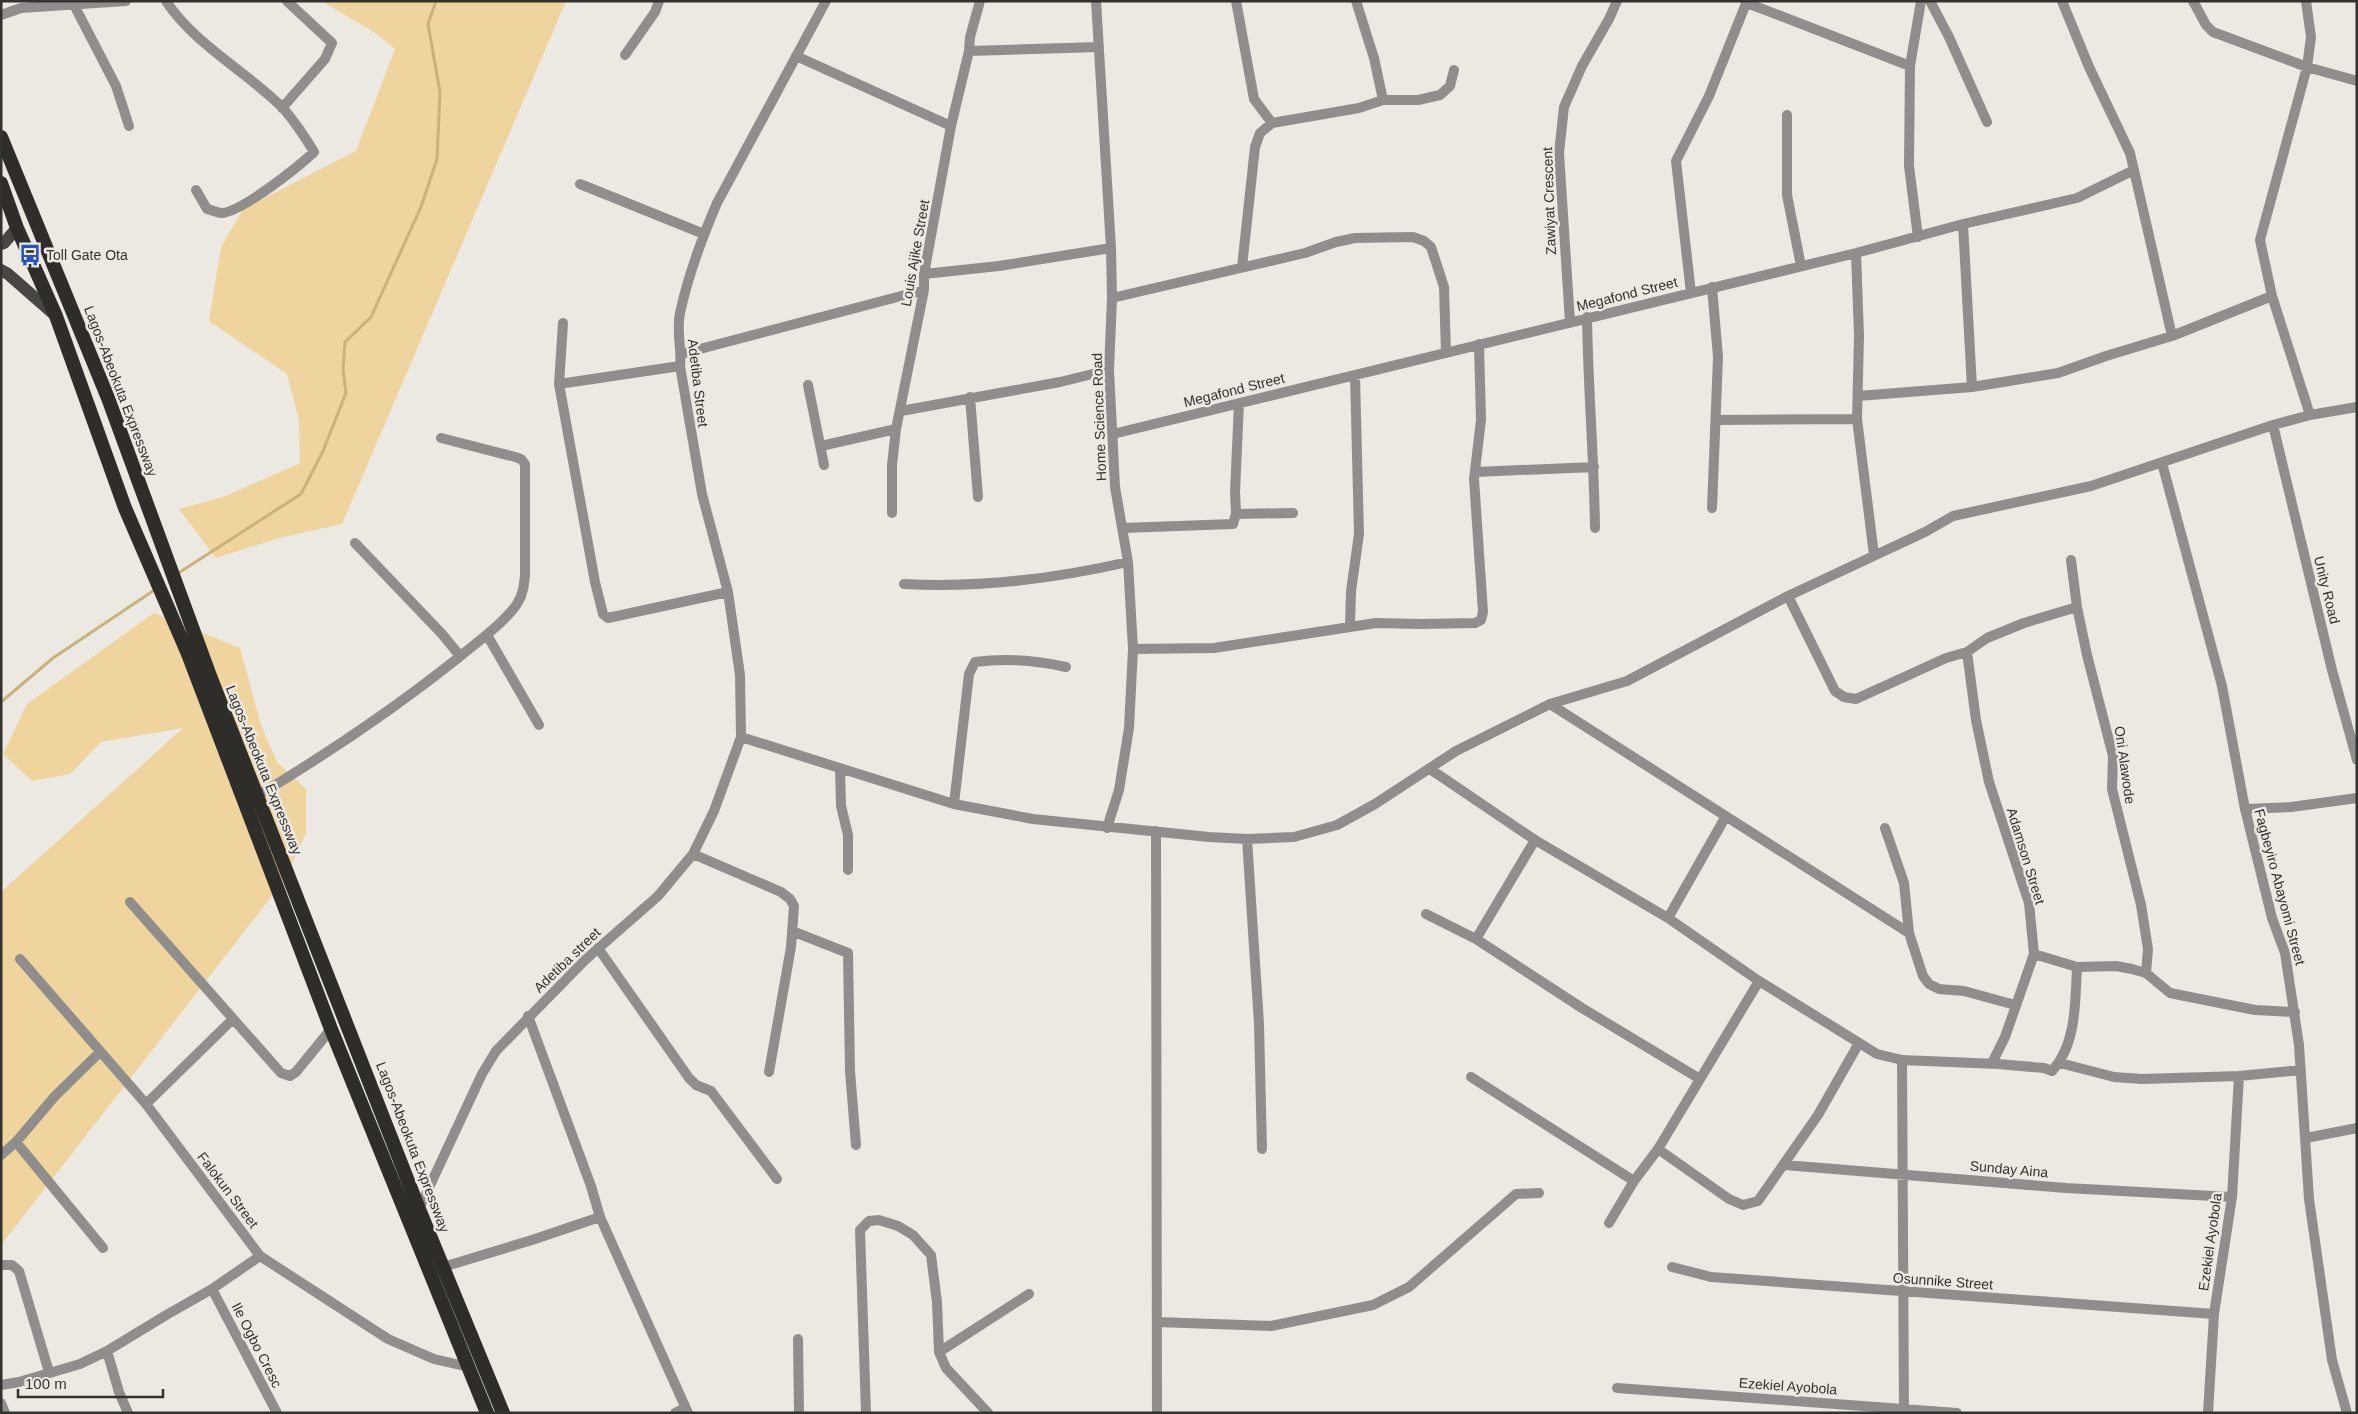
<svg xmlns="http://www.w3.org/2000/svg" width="2358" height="1414" font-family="Arial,sans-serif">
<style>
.green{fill:#f0d49e}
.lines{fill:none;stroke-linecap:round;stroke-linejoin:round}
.stream{stroke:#ccb17c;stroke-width:3}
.minor{stroke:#908e8c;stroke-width:10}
.major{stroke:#484642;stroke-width:12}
.highway{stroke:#2f2d29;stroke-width:14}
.labels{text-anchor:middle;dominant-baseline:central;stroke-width:5;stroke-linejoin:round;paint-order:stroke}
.street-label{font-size:14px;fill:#33322f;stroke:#ece9e3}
.poi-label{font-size:14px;fill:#33322f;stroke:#ece9e3;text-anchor:start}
</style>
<rect width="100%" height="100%" fill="#ece9e3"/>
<path class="green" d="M321 1H566L342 524 279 538 216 558 179 509 226 496 300 463 299 420 287 374 209 321 221 247 243 209 356 151 395 49 374 32Z
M154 613 240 648 261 725 277 762 306 789V833L285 879 1 1245V892L183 728 101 742 70 774 32 781 3 754 27 704Z"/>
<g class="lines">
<path class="stream" d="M177 574 301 494 323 451 346 393 343 369 345 342 371 317 421 207 437 159 440 92 428 24 436 1
M1 702 53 658 156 589"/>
<path class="minor" d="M166 1C194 44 247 72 283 108 295 122 305 137 314 152 298 167 243 211 222 213 218 213 212 210 207 209L196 190
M1096 1 1111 248 1112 298 1109 370 1115 487 1128 562 1133 649 1129 728 1119 790 1107 828
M1236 1 1254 99 1272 123
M1356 1 1374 58 1383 100
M1930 1 1949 37 1987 122
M2062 1 2089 67 2130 153 2172 336
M2193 1 2206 25 2213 32 2307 67 2357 81
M2306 1 2311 37 2307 67 2260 240 2272 296 2310 415
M1747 3 1910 66
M74 5 116 86 129 126
M1 15 21 8 126 1
M969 51 1099 47
M625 55 655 12 659 1
M796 56 951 126
M282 108 325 59 332 43 287 1
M1787 115V195L1801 266
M580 184 704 234
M1963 224 1972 387
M1918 237 1909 166 1910 66 1921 1
M1856 253 1859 336 1857 419 1874 555
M1242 267 1255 147 1260 133 1272 123 1359 108 1383 100H1418L1440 95 1450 86 1454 70
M924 274 999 266 1111 248
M1691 293 1676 161 1709 96 1747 1
M1112 298 1305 253 1336 242 1355 238 1413 237 1424 241 1431 247 1444 287 1446 353
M1587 317C1588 388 1594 457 1595 528
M1570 322 1559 153 1564 107 1582 66 1609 19 1617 1
M563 323 559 384 595 582 603 614 608 618 728 592
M681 354 924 290
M559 384 680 366
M808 385 824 465
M1858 396 1972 387 2058 373 2106 356 2172 336 2272 296
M970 397 978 497
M901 411 1060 382 1109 370
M1716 420 1857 419
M2273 425 2332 670 2357 760
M1113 434 1856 253 1963 224 2077 198 2134 170
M821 446 896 429
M2162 463 2222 686 2245 809 2272 918 2285 953 2299 1045 2309 1199 2332 1360 2347 1413
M1475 472 1594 467
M1712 508 1718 357 1712 287
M892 513V465L896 429 924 290V274L951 126 969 51 970 37 980 1
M1236 514 1293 513
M1123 528 1233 524 1236 514 1235 492 1239 403
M355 543 442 634 460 656
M2071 560 2077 607 2087 655 2113 756 2112 789 2141 905 2148 949 2146 973
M904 584C980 588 1054 579 1128 562
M1788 596 1835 691 1844 697 1856 699 1946 658 1967 652 1987 638 2024 623 2077 607
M1350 626 1351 591 1359 534 1355 375
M487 635 539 725
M1133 649 1214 648 1376 623 1422 624 1475 623 1481 620 1483 612 1474 479 1481 420 1479 344
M1967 652 1976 720 1989 782 2029 903 2034 954 2005 1037 1992 1063
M1550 704 1909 933
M741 737 954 804 1033 819 1209 837 1247 839 1294 837 1337 825 1375 804 1456 751 1550 704 1627 681 1788 596 1925 532 1953 516 2091 486 2273 425 2310 415 2357 407
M840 768 841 806 848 835V870
M1430 769 1535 840 1668 918 1759 981 1877 1054 1902 1060 1998 1064 2044 1068 2052 1071C2077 1044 2075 1001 2077 967
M257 796C327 754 394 709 458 658 476 643 505 622 517 604 523 595 524 585 525 575V464L521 459 515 457 441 438
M954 804 969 674 975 662C1006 658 1035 660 1066 667
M2245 809 2291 807 2357 798
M1885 828 1904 883 1909 933 1923 976 1929 984 1939 989 1964 991 2015 1005
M1156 831 1157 1413
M1247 839 1259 1024 1262 1149
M693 854 781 892 790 899 794 906 791 947 769 1072
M130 902 281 1073 290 1076 296 1072 331 1029
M1426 914 1476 939 1582 1008 1700 1079
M1668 918 1726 816
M792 931 848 953 850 1071 856 1145
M1476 939 1535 840
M598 948 689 1078 696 1085 711 1091 777 1179
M2034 954 2077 967 2116 966 2132 969 2146 973 2170 993 2255 1010 2295 1012
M20 959 146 1104 260 1256 388 1339 434 1359 469 1367
M528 1016 591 1186 600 1217 688 1413
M1902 1060 1904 1413
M2060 1063 2114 1077 2142 1079 2239 1076 2301 1070
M1471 1077 1634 1181
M146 1104 233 1019
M2306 1138 2357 1128
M16 1142 103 1248
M1658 1149 1729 1199 1743 1205 1758 1201 1818 1115 1859 1043
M1 1155 16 1142 55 1096 99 1053
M1785 1165 2066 1188 2232 1197
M419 1209 482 1074 496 1051 585 960 658 896 693 854 714 811 741 737 740 675 728 592 702 494 680 366C682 348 676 331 680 313 688 276 702 238 717 203L826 1
M1609 1223 1634 1181 1658 1149 1759 981
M1 1265H12L19 1271 49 1372
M443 1267 532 1240 600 1217
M1672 1267 1711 1277 2214 1314
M212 1289 277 1413
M1157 1322 1271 1326 1373 1305 1409 1287 1516 1194 1539 1193
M798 1339 799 1413
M107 1351 119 1392 128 1413
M939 1352 1029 1294
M1 1385 19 1382 80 1364 107 1351 168 1314 212 1289 260 1256
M1617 1388 1957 1413
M1 1403 5 1413
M675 1413 685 1408
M866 1413 860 1230 869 1221 879 1220 898 1226 913 1235 931 1255 937 1302 939 1352 946 1368 988 1413
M2208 1413 2214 1314 2232 1197 2239 1076"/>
<path class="major" d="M1 244 4 243 17 228
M1 270 8 274 56 316"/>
<path class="highway" d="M1 137 108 398 210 676 419 1209 503 1413
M1 183 17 228 56 316 125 508 188 654 331 1029 487 1413"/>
</g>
<defs>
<g id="bus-bare" transform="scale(1.725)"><path d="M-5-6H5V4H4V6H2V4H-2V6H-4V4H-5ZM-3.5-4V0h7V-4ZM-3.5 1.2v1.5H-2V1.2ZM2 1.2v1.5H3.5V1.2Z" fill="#2854c2" stroke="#ece9e3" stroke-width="2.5" paint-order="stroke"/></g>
</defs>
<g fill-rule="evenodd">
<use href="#bus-bare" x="30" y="255"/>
</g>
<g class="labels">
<g class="street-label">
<text transform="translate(1549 201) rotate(-92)">Zawiyat Crescent</text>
<text transform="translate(915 253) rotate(-80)">Louis Ajike Street</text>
<text transform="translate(1627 294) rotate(-14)">Megafond Street</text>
<text transform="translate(698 383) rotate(83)">Adetiba Street</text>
<text transform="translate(1234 390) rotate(-14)">Megafond Street</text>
<text transform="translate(121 391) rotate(69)">Lagos-Abeokuta Expressway</text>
<text transform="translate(1099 417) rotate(-92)">Home Science Road</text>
<text transform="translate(2327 590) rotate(76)">Unity Road</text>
<text transform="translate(2125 765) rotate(82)">Oni Alawode</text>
<text transform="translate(264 770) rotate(68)">Lagos-Abeokuta Expressway</text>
<text transform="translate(2026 856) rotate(73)">Adamson Street</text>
<text transform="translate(2280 887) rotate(75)">Fagbeyiro Abayomi Street</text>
<text transform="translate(567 960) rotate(-44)">Adetiba street</text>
<text transform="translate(413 1147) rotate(69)">Lagos-Abeokuta Expressway</text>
<text transform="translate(2009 1169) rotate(5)">Sunday Aina</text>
<text transform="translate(228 1190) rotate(53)">Falokun Street</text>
<text transform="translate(2210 1242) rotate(-82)">Ezekiel Ayobola</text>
<text transform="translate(1943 1281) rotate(4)">Osunnike Street</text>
<text transform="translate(257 1345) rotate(63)">Ile Ogbo Cresc</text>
<text transform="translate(1788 1386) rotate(4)">Ezekiel Ayobola</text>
</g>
<g class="poi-label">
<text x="46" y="255">Toll Gate Ota</text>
</g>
</g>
<rect width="2358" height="1414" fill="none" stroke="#33322f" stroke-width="5"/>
<path d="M18 1389v8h145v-8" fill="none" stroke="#33322f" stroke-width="2.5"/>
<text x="25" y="1389" font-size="15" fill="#33322f" stroke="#ece9e3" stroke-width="4" paint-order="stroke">100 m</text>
</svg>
